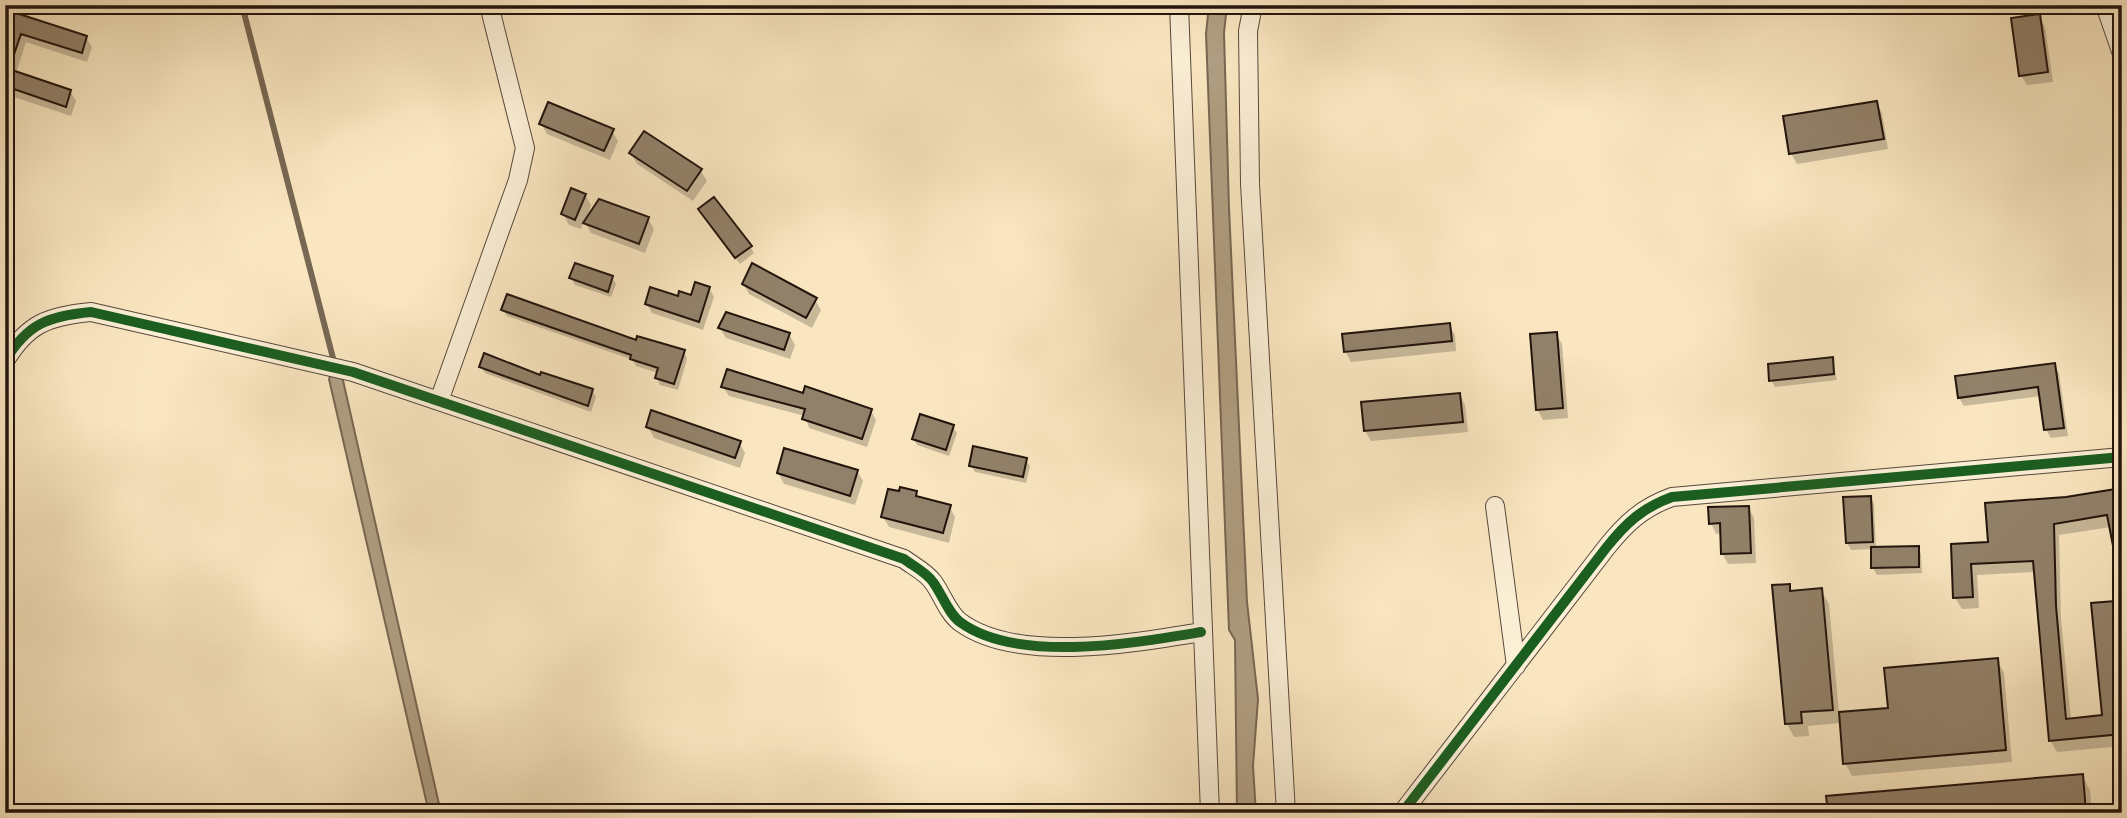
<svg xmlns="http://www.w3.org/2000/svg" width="2127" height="818" font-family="'Old Standard TT',serif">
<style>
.water{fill:#b09f83;stroke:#776753;stroke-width:2}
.shadow{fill:#0003}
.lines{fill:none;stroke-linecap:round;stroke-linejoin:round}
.stream{stroke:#776753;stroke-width:6}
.building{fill:#92816a;stroke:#22140c;stroke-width:2}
.street-casing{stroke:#584839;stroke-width:20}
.street{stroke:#fbefd6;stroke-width:18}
.cycleway-casing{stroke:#fbefd6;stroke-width:15}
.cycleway{stroke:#1b5e20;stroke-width:10}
</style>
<rect width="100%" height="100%" fill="#f9e6c0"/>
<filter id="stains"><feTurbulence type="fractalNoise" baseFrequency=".00286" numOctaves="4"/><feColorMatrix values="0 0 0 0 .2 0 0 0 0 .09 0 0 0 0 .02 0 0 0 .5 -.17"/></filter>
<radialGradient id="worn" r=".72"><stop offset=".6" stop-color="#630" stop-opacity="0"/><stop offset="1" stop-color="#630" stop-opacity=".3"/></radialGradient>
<path class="water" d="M1209 5H1227L1224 33 1229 208 1247 602 1258 699 1253 766 1256 813H1237L1235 640 1229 630 1206 34Z
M332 370 342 376 441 813H429L329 379Z"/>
<path class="shadow" d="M2039 16 2045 27 2053 82 2027 85 2021 75Z
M5 33 86 37 92 47 87 62 26 42 16 73 70 91 76 101 71 116 5 94Z
M1877 103 1882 113 1888 149 1797 164 1791 153Z
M541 123 612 131 618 141 610 160 547 134Z
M631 153 701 171 707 181 693 201 637 164Z
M5 165 14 176 5 205Z
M585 195 591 205 586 221 648 219 654 229 645 253 591 233 584 221 581 229 569 225 563 214Z
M704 216 750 247 754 253 740 264Z
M612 277 616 284 611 297 575 285 571 278Z
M744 284 815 300 821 310 812 328 749 294Z
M709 288 714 297 703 330 652 313 647 304 692 297Z
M503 310 684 352 687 359 678 390 660 385 657 378 658 373 636 366 633 360 507 316Z
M1449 325 1455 335 1456 351 1351 362 1345 351Z
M720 328 789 334 795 345 790 359 726 338Z
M1556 334 1562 344 1568 418 1543 420 1537 409Z
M1832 359 1837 380 1775 387 1771 380Z
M2054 365 2059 373 2068 436 2051 438 2046 430 2041 396 1964 406 1959 398Z
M481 367 592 390 596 397 591 412 485 373Z
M723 387 804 395 871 411 876 420 867 447 809 428 805 416 729 396Z
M1460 395 1465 405 1468 432 1371 441 1365 431Z
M648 427 739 442 745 453 740 468 654 438Z
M953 427 957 433 949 456 917 445 914 439Z
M1026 460 1030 466 1026 483 975 472 971 465Z
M857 471 863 481 855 505 784 484 778 473Z
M2122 489V583L2111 527 2059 535 2061 619 2071 720 2104 717 2114 603 2120 614 2122 627V746L2057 752 2050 740 2036 572 1977 575 1979 608 1962 609 1955 598 1953 545 1990 544 2066 499Z
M916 493 919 499 949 506 955 517 949 543 889 527 883 517Z
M1870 497 1874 504 1876 549 1918 548 1921 554 1922 573 1877 575 1873 568V549L1851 550 1847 543 1845 498Z
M1748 507 1754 518 1756 563 1728 564 1722 553V533L1716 534 1711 523Z
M1789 586 1793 592 1821 590 1829 604 1839 713 1890 709 1997 660 2004 673 2012 762 1852 776 1845 763 1841 723 1808 726 1809 736 1794 737 1787 724Z
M2122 767V813H2121L2117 768Z
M2082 776 2090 790 2092 813H1830Z"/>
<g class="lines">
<path class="stream" d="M242 5 335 366"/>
</g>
<path class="building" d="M10 11 87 36 82 53 21 34 9 69 71 90 66 107 5 86V27Z
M2040 14 2048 72 2019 76 2011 18Z
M1877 101 1884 139 1789 154 1783 116Z
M548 102 614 129 604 151 539 124Z
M644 131 702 169 687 191 629 153Z
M571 188 586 194 575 220 561 214Z
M714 197 752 246 735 258 698 209Z
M599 199 649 217 639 244 583 223Z
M575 263 613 276 608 292 569 278Z
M752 263 817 298 806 318 742 284Z
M695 282 710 287 699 322 645 304 650 287 678 296 679 291 691 295Z
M507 294 636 340 637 336 685 350 674 384 655 378 658 368 630 359 631 355 501 310Z
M726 312 790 333 784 350 718 328Z
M1450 323 1452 341 1344 352 1342 334Z
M1557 332 1563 408 1536 410 1530 334Z
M484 353 540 375 541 372 593 389 588 406 479 367Z
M1833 357 1834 374 1769 381 1768 364Z
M2055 363 2064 428 2044 430 2038 387 1958 398 1955 376Z
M727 369 803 393 805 386 872 409 862 439 802 419 805 409 721 387Z
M1460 393 1463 422 1364 431 1361 402Z
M651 410 741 441 735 458 646 427Z
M920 414 954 425 946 450 912 439Z
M973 446 1027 458 1023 477 969 466Z
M784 448 858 470 850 496 777 473Z
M900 487 917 491 916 496 951 505 943 533 881 517 888 489 899 491Z
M2122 488V550L2114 551 2107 515 2054 524 2056 606 2066 719 2102 715 2091 603 2115 601 2122 673V734L2049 741 2033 561 1971 564 1973 597 1953 598 1951 544 1988 542 1985 503 2066 497Z
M1871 496 1873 542 1846 543 1843 497Z
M1749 506 1751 553 1721 554 1720 523 1709 524 1708 507Z
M1919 546V567L1871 568V547Z
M1790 584V591L1822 588 1833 710 1801 712 1802 723 1785 724 1772 585Z
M1998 658 2006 750 1843 764 1839 712 1888 708 1884 668Z
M2083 774 2086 813H1828L1826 796Z"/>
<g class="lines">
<g class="street-casing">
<path id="street" d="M1179 5 1210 813
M1253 5 1248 31 1250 184 1286 813
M2105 5 2122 54
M5 361C27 324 48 316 91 312L353 372 904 559C913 566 926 572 933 582 942 594 948 613 960 622 1017 664 1135 643 1201 632
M439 401 518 180 525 148 489 5
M1495 506 1516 666
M1402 813 1606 548C1626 523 1642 508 1672 497L2122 457"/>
</g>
<use href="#street" class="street"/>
<g class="cycleway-casing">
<path id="cycleway" d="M5 361C27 324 48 316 91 312L353 372 904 559C913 566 926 572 933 582 942 594 948 613 960 622 1017 664 1135 643 1201 632
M1402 813 1606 548C1626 523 1642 508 1672 497L2122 457"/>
</g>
<use href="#cycleway" class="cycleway"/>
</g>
<rect width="2127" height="818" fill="none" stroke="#f9e6c0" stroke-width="28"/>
<rect x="7" y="7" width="2113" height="804" fill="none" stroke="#22140c" stroke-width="3.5"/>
<rect x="14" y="14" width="2099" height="790" fill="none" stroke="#22140c" stroke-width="2"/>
<rect width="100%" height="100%" filter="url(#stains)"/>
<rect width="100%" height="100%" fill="url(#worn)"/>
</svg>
